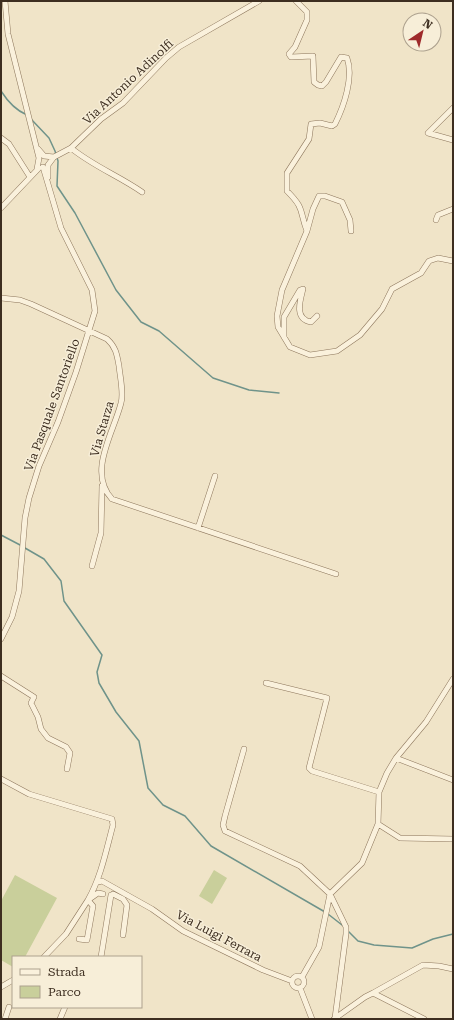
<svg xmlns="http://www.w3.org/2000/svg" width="454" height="1020" font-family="'Roboto Serif',serif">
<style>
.green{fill:#c9cf9b}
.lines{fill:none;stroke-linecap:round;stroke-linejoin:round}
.stream{stroke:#6f938a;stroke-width:1.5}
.minor-casing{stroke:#8d765c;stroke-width:6}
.minor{stroke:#faf1dc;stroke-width:5}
.labels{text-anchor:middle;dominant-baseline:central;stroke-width:3;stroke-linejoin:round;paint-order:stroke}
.street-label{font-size:12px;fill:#3d2e20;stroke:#f7eed8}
</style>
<rect width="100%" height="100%" fill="#f0e4c8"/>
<path class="green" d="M214 870 227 878 212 904 199 896Z
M15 875 57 898 25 957H13V967L1 960V901Z"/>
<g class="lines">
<path class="stream" d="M1 91C8 102 15 110 27 115
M31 119 49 138 55 151 58 161 57 186 75 213 116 290 141 322 159 331 213 378 249 390 279 393
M1 535 22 546
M25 548 44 559 61 581 64 601 102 655 97 672 99 683 116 712 139 741 148 788 163 805 185 816 211 846 325 912
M328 914 342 925
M348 931 358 941 374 945 412 948 433 939 453 934"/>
<g class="minor-casing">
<path id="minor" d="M5 1 8 34 39 158 37 169
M296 1 307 12V20L295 47 289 54 291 57 313 56 314 82 318 85 322 86 326 82 341 57 347 58C354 77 344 106 335 124L332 126 320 123 311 124 309 139 287 173V191C305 209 299 210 307 231L313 209 319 196H325L342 202 350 220 351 231
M453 108 428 133 453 140
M1 138 9 144 30 177
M71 148C93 166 119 176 142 192
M38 149 44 156 54 157
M48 177V165L54 157 71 148 101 119 123 103 166 58 179 47 259 1
M1 208 39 168
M436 220 438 215 453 209
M307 231 282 290 277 316 278 327 290 347 310 355 337 351 360 335 382 309 392 289 421 273 429 261 438 258 453 261
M1 298 20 300 31 304 107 339C116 347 117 355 119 366 120 377 124 393 121 403 114 432 87 472 112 499L336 574
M284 337V317L300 290 303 289C300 301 294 319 311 322L317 316
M198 528 215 476
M92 566 101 533 102 486
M1 639 12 617 19 591 25 518 29 498 39 466 58 422 76 372 95 311 92 290 61 228 43 167
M1 676 34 697 31 703 38 717 41 729 48 738 66 747 70 753 67 769
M266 683 327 698 309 768 312 771 379 792
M244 749 225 816 223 825 225 831 300 866 330 894 319 947 302 977
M396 758 453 780
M1 779 29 794 112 819 113 825C106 851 101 877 88 900
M378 824 400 838 453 839
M98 882 102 881 152 909 183 931 263 970 292 981
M113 894 123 899 127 905 123 935
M79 939 87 940 93 906 88 900
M44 957 66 934 88 900 98 893 103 894
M101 957 111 895
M292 982a6 6 0 1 1 12 0a6 6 0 1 1-12 0Z
M1 987 13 980
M300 988 312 1019
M373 993 423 965 439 966 453 969
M335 1018 346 934V927L330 894 362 863 378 824 379 792 387 773 396 758 426 722 453 679
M5 1019 9 1007
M60 1019 65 1007
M334 1019 365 997 373 993 424 1019"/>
</g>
<use href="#minor" class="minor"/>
</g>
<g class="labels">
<g class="street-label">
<text transform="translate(128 82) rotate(-43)">Via Antonio Adinolfi</text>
<text transform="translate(52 405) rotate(-70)">Via Pasquale Santoriello</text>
<text transform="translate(102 429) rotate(-74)">Via Starza</text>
<text transform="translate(219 936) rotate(28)">Via Luigi Ferrara</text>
</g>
</g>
<rect width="454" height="1020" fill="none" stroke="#3d2e20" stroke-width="4"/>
<rect x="12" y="956" width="130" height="52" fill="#f7eed8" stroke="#ada18e"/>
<rect x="20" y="969" width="20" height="6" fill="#faf1dc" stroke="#ada18e"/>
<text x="48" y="976" font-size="12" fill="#3d2e20">Strada</text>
<rect x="20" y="986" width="20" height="12" fill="#c9cf9b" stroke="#ada18e"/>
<text x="48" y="996" font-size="12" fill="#3d2e20">Parco</text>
<g transform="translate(422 32) rotate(35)"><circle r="19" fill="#f7eed8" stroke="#ada18e"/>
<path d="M0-3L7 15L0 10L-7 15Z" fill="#9e2a2b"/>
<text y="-6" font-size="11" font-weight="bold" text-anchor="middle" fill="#3d2e20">N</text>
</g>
</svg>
